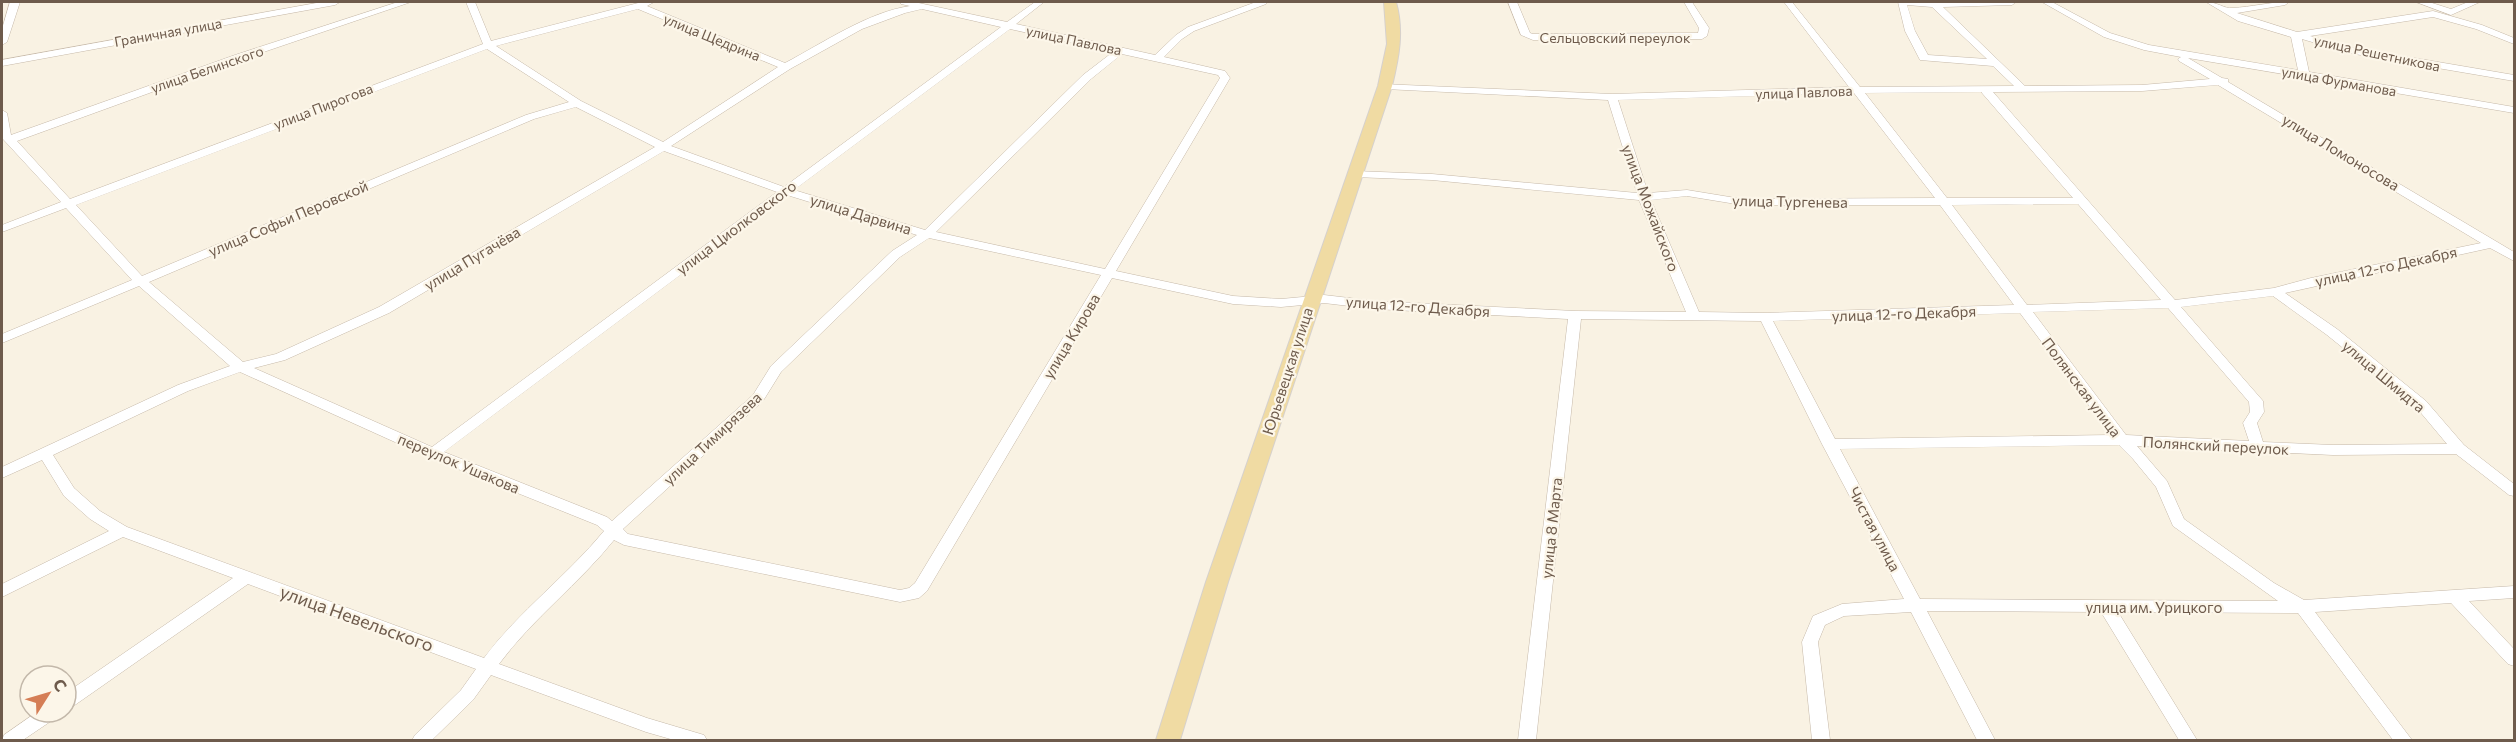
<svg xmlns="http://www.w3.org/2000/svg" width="2516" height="742" font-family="Commissioner,sans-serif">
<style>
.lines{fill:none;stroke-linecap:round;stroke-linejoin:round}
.minor-casing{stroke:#c6b9a9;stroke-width:1}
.major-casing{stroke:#d6d1cd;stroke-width:2}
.minor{fill:#fff;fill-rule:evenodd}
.major{fill:#f0dba3;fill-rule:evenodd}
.labels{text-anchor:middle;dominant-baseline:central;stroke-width:4.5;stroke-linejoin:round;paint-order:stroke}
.far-street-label{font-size:14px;fill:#6e5b4c;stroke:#fcf6e9}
.street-label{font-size:15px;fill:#6e5b4c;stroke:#fcf6e9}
.near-street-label{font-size:18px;fill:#6e5b4c;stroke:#fcf6e9}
</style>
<rect width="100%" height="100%" fill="#f9f2e3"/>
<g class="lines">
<g class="minor-casing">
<path id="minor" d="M10 2H20L7 42 2 45V29Z
M322 2H340L335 5 2 66V60Z
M398 2H411L243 59 17 141 70 199 483 44 466 2H475L491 41 642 2H654L647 6 785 63C823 43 868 12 910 6L901 4 900 2H914L1007 22 1035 2H1044L1016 24 1155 55 1176 35 1188 27 1256 2H1267L1266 4 1194 31 1182 39 1164 57 1225 71 1230 78 1116 271 1233 296 1281 299 1324 295 1375 301 1575 311 1686 312 1639 200 1432 180 1354 177 1348 174 1354 171 1432 174 1637 193 1608 100 1385 89 1381 88V84L1612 94 1849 87 1784 2H1792L1860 87 2014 86 1993 66 1920 60 1905 31 1898 2H2016L2012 5 1943 7 2025 86 2142 85 2210 79 2179 61 2178 59 2181 57 2144 50 2104 37 2042 2H2052L2110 33 2149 45 2298 70 2291 37 2238 21 2206 2C2217 2 2225 9 2232 8 2252 7 2270 2 2289 2L2285 5 2237 13 2297 32 2433 11 2482 25 2514 38V44L2476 29 2433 17 2310 36 2350 47 2514 75V81L2349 53 2302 39 2309 72 2514 107V113L2188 58 2222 78 2228 79V82L2514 252V261L2490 248 2285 293 2337 329 2426 401 2464 445 2514 484V496L2509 495 2456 454 2333 455 2137 446 2167 481 2184 519 2274 583 2304 600 2514 586V598L2469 601 2514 649V666L2508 664 2451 603 2315 612 2412 740H2393L2298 613 2118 612 2197 740H2179L2101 612 1927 611 1995 740H1977L1911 612 1844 616 1825 625 1818 642 1830 740H1812L1802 642 1813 616 1842 604 1904 599 1822 444 1761 321 1581 319 1536 740H1518L1568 319 1375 309 1324 303 1281 307 1233 304 1112 278 927 591 919 598 900 602 624 545 614 540C579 584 533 618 499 664L647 718 704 735 707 740H674L646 732 491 675 473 700 432 740H412L415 735 461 690 476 669 248 584 72 707 66 709V693L233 578 123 537 2 597V584L109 531 90 519 64 496 42 460 2 478V467L178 385 230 366 139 286 2 343V334L132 280 66 208 2 232V225L61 202 2 138V110L7 113 11 135 235 55ZM1907 5 1932 7 1987 59 1928 55 1915 31ZM638 9 778 67 663 142 581 101 496 46ZM922 9 1001 27 784 187 671 146 790 69 862 29 905 13ZM1010 29 1113 52 1083 75 925 230 794 190ZM487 49 569 102 526 115 142 276 76 205ZM1122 54 1218 75 1220 78 1105 269 936 232 1091 79ZM2218 85 2481 243 2311 278 2274 288 2175 300 1993 92 2142 91ZM1982 92V93L2073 198H1947L1865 93ZM1854 93 1935 198 1742 199 1687 190 1648 193 1618 100ZM576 107 655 147 379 307 276 354 243 362 149 282 534 119ZM664 151 777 192 432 447 254 368 285 360 389 313ZM787 195 917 235 892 251 771 366 753 395 612 521 607 517 444 452ZM1687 196 1742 205H1940L2014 305 1765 313 1699 312 1651 200ZM2078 204 2161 300 2027 305 1952 205ZM929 238 1101 275 915 583 909 588 900 590 628 534 623 529 763 401 781 372 900 257ZM2273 296 2327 335 2416 407 2447 444 2333 445 2263 442 2257 423 2264 412 2263 401 2181 307ZM2168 308 2249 402 2250 412 2243 423 2249 441 2126 435 2033 312ZM2020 313 2111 435 1835 439 1773 321ZM240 372 428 457 597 525 604 531C567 576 519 611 484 658L127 527 100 511 74 488 53 455 188 391ZM2119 445 2133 459 2156 487 2173 526 2278 601 1920 599 1840 449Z
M1508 2H1517L1530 33 1533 34 1698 33 1699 28 1684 2H1692L1709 28 1707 36 1702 39 1533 40 1521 35Z
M2416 2H2429L2451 9 2468 2H2480L2451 15Z
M37 712H60L57 717 23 740H2L4 735Z"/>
</g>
<g class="major-casing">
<path id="major" d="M1384 2H1396C1404 31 1399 57 1392 86L1228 582 1180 740H1156L1206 582 1378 86 1387 44Z"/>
</g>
<use href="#minor" class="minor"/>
<use href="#major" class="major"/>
</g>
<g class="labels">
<g class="far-street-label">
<text transform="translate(168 32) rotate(-10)">Граничная улица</text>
<text transform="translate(712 37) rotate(22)">улица Щедрина</text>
<text x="1615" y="37">Сельцовский переулок</text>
<text transform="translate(1074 40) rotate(12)">улица Павлова</text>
<text transform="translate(2377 53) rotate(12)">улица Решетникова</text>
<text transform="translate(207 69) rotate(-19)">улица Белинского</text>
<text transform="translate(2339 81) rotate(10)">улица Фурманова</text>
<text transform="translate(1804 92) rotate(-2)">улица Павлова</text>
<text transform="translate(323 106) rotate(-21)">улица Пирогова</text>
</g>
<g class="street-label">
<text transform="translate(2341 152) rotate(31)">улица Ломоносова</text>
<text transform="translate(1790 201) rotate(1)">улица Тургенева</text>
<text transform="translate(1651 208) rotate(69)">улица Можайского</text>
<text transform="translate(861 214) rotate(17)">улица Дарвина</text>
<text transform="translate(288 218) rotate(-23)">улица Софьи Перовской</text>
<text transform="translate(736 227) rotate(-37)">улица Циолковского</text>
<text transform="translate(472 258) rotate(-31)">улица Пугачёва</text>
<text transform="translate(2386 266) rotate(-12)">улица 12-го Декабря</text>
<text transform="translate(1418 306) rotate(4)">улица 12-го Декабря</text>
<text transform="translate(1904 313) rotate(-2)">улица 12-го Декабря</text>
<text transform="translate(1071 336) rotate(-59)">улица Кирова</text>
<text transform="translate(1287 371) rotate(-72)">Юрьевецкая улица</text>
<text transform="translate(2384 376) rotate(40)">улица Шмидта</text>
<text transform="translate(2082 387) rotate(53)">Полянская улица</text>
<text transform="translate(712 438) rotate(-43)">улица Тимирязева</text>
<text transform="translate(2216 445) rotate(3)">Полянский переулок</text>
<text transform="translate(459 463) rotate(23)">переулок Ушакова</text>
<text transform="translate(1551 528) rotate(-84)">улица 8 Марта</text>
<text transform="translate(1875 529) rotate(62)">Чистая улица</text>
<text x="2154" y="607">улица им. Урицкого</text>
</g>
<g class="near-street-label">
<text transform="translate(357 618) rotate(20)">улица Невельского</text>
</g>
</g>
<rect width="2516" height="742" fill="none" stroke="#6e5b4c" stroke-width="6"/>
<g transform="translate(48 694) rotate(53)"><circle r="28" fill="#fcf6e9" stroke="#c3b8aa" stroke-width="1.5"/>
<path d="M0-4.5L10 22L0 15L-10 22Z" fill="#d57e56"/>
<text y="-9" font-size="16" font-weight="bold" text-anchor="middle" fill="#6e5b4c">С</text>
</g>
</svg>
